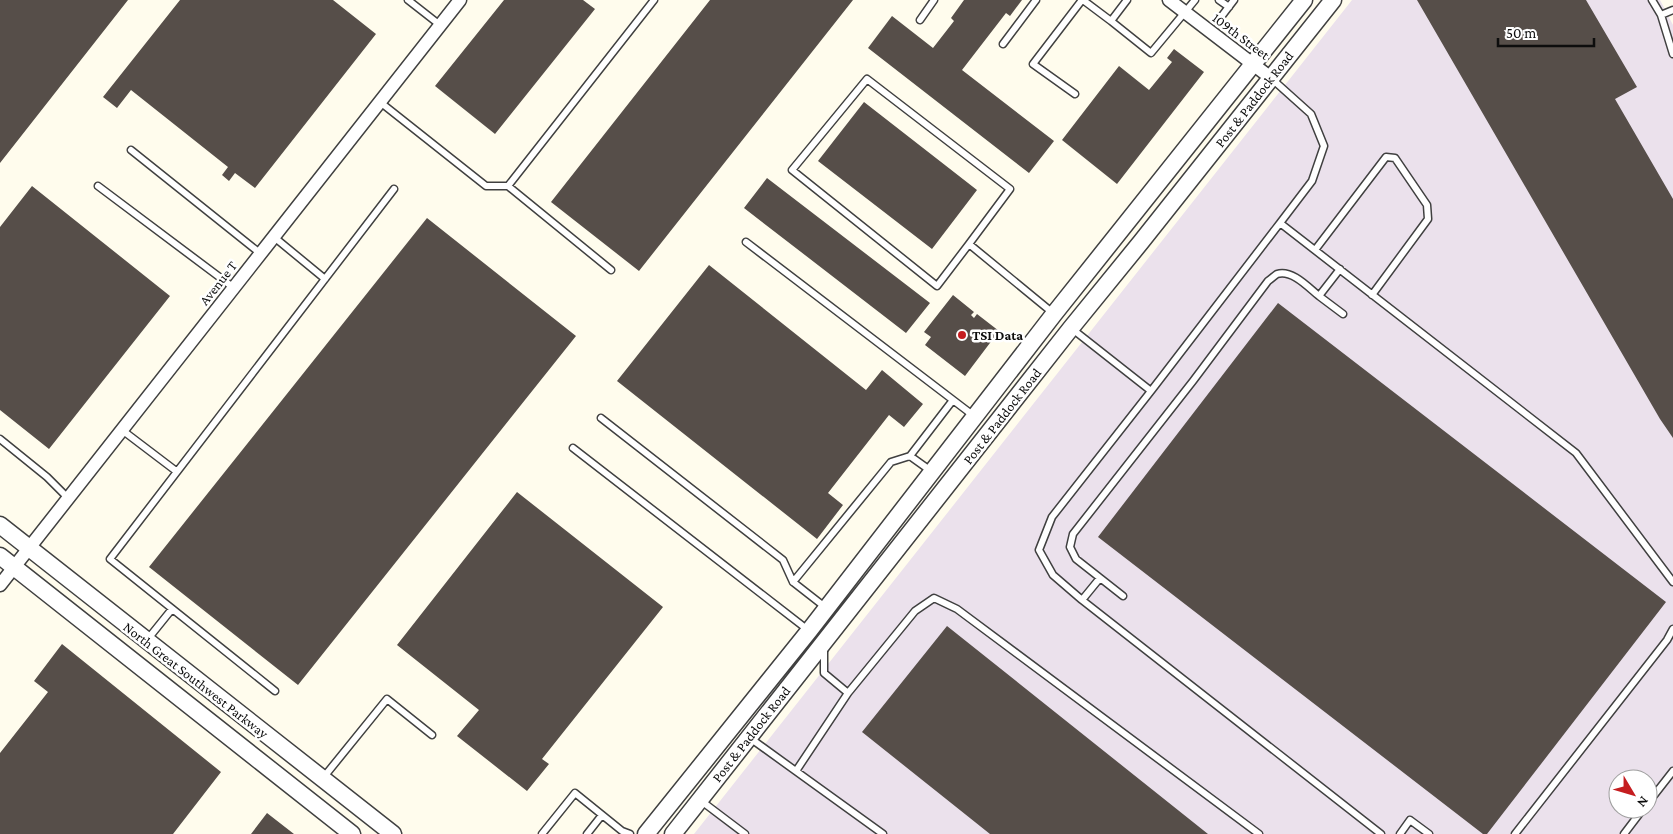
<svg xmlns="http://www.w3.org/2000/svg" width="1673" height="834" font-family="'Crimson Pro',serif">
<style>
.industrial{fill:#ebe1ec;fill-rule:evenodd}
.building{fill:#564e49}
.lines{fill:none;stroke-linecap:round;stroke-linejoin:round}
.service-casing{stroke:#404040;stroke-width:9}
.minor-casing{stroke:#404040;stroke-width:15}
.tertiary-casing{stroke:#404040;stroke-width:19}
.service{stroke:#fff;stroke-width:6}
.minor{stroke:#fff;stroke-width:12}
.tertiary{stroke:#fff;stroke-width:16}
.poi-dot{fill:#c51d20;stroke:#fff;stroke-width:2}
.labels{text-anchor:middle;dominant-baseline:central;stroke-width:5;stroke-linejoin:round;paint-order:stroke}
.street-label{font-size:14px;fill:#0d0d0d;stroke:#fff}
.poi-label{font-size:14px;font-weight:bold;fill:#0d0d0d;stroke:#fff;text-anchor:start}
</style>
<rect width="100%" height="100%" fill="#fffced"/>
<path class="industrial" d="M1352 0H1660L1673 25V834H694ZM1618 779H1648V809H1618Z"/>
<path class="building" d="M0 0H128L0 163Z
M180 0H333L376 34 255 188 235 173 229 181 222 175 228 167 131 90 117 108 103 97Z
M504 0H583L595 9 495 134 435 86Z
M710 0H853L639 271 551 202Z
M964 0H1022L1010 16 1006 13 962 70 1054 141 1029 173 868 48 892 16 933 48 954 21 951 18Z
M1417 0H1586L1637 87 1615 99 1673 199V438L1660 419Z
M1174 49 1204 72 1117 184 1062 140 1119 66 1149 90 1172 62 1167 58Z
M864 102 977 190 932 249 818 161Z
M767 178 930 303 906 333 744 208Z
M32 186 170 296 49 449 0 410V227Z
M427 218 576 336 298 685 149 567Z
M709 265 866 390 882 370 923 404 904 427 889 415 828 493 843 505 817 539 617 381Z
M953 295 974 312 971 315 974 318 977 314 999 331 965 376 925 345 931 337 924 332Z
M1278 303 1666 602 1487 834H1483L1098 537Z
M517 492 663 607 542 759 549 764 527 791 457 736 479 710 397 645Z
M947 626 1208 834H990L862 732Z
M62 644 221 772 173 834H0V753L48 692 34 681Z
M267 813 294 834H251Z"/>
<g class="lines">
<g class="service-casing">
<path id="service" d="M408 0 440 25
M1083 0 1111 21
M1127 0 1111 21 1151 53 1195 0
M1219 0 1229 7
M1652 0 1661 15
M1673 10 1661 15 1673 54
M1221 17 1234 0
M920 20 934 0
M1003 44 1036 0
M1272 79 1311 114 1324 146 1312 181 1280 223 1576 453 1673 582
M1075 94 1033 64 1082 0
M380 102 486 186H508L654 0
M131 150 261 254
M98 186 234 288
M508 186 611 270
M274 237 325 279
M746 242 974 416
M969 244 1010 189 867 79 792 170 937 286 969 244 1053 313
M1315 250 1386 157 1395 158 1427 205 1428 219 1372 295
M1340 269 1319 296 1343 314
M1071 328 1151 391 1280 223
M1151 391 1052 517 1039 550 1053 575 1082 600 1381 834
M601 418 783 560 793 582
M122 430 176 471
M0 439 47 477 68 498
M573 448 808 630
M931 471 910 456 953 400
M1123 596 1076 559 1070 547 1073 534 1193 381 1268 281C1271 279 1274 276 1277 274 1292 269 1309 288 1319 296
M1082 600 1100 578
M825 607 793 582 891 462 910 456
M147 640 172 609
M824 649V673L848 693 915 611 934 598 957 609 1259 834
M275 691 110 559 394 189
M750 738 883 834
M796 771 848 693
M323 778 387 699 432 735
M700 800 745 834
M1648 803 1673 771
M542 834 575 793 622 831 630 834
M587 834 602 815
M1400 834 1410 820 1429 834
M1515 834 1667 640 1673 629
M1624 834 1643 809"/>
</g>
<g class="minor-casing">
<path id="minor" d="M1169 0 1271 78
M0 585 460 0"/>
</g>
<g class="tertiary-casing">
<path id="tertiary" d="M0 525 393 834
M0 556 352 834
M646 834 809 631 1054 314 1304 0
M673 834 1071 328 1141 242 1333 0"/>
</g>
<use href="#service" class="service"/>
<use href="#minor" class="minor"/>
<use href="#tertiary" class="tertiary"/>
</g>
<circle class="poi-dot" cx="962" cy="335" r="5"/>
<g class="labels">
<g class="street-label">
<text transform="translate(1241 36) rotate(37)">109th Street</text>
<text transform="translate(1254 99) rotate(-52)">Post &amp; Paddock Road</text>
<text transform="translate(218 283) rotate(-52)">Avenue T</text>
<text transform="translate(1002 416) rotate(-52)">Post &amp; Paddock Road</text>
<text transform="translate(196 680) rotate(38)">North Great Southwest Parkway</text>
<text transform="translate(751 734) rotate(-52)">Post &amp; Paddock Road</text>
</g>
<g class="poi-label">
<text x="972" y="335">TSI Data</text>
</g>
</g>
<g transform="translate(1633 794) rotate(128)"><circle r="24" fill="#ffffff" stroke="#9e9e9e"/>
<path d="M0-4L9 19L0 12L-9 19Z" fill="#c51d20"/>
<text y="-8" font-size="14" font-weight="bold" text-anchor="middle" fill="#0d0d0d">N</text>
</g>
<path d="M1498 38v8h96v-8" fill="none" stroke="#0d0d0d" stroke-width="2.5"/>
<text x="1506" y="38" font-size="15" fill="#0d0d0d" stroke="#ffffff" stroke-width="4" paint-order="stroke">50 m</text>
</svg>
